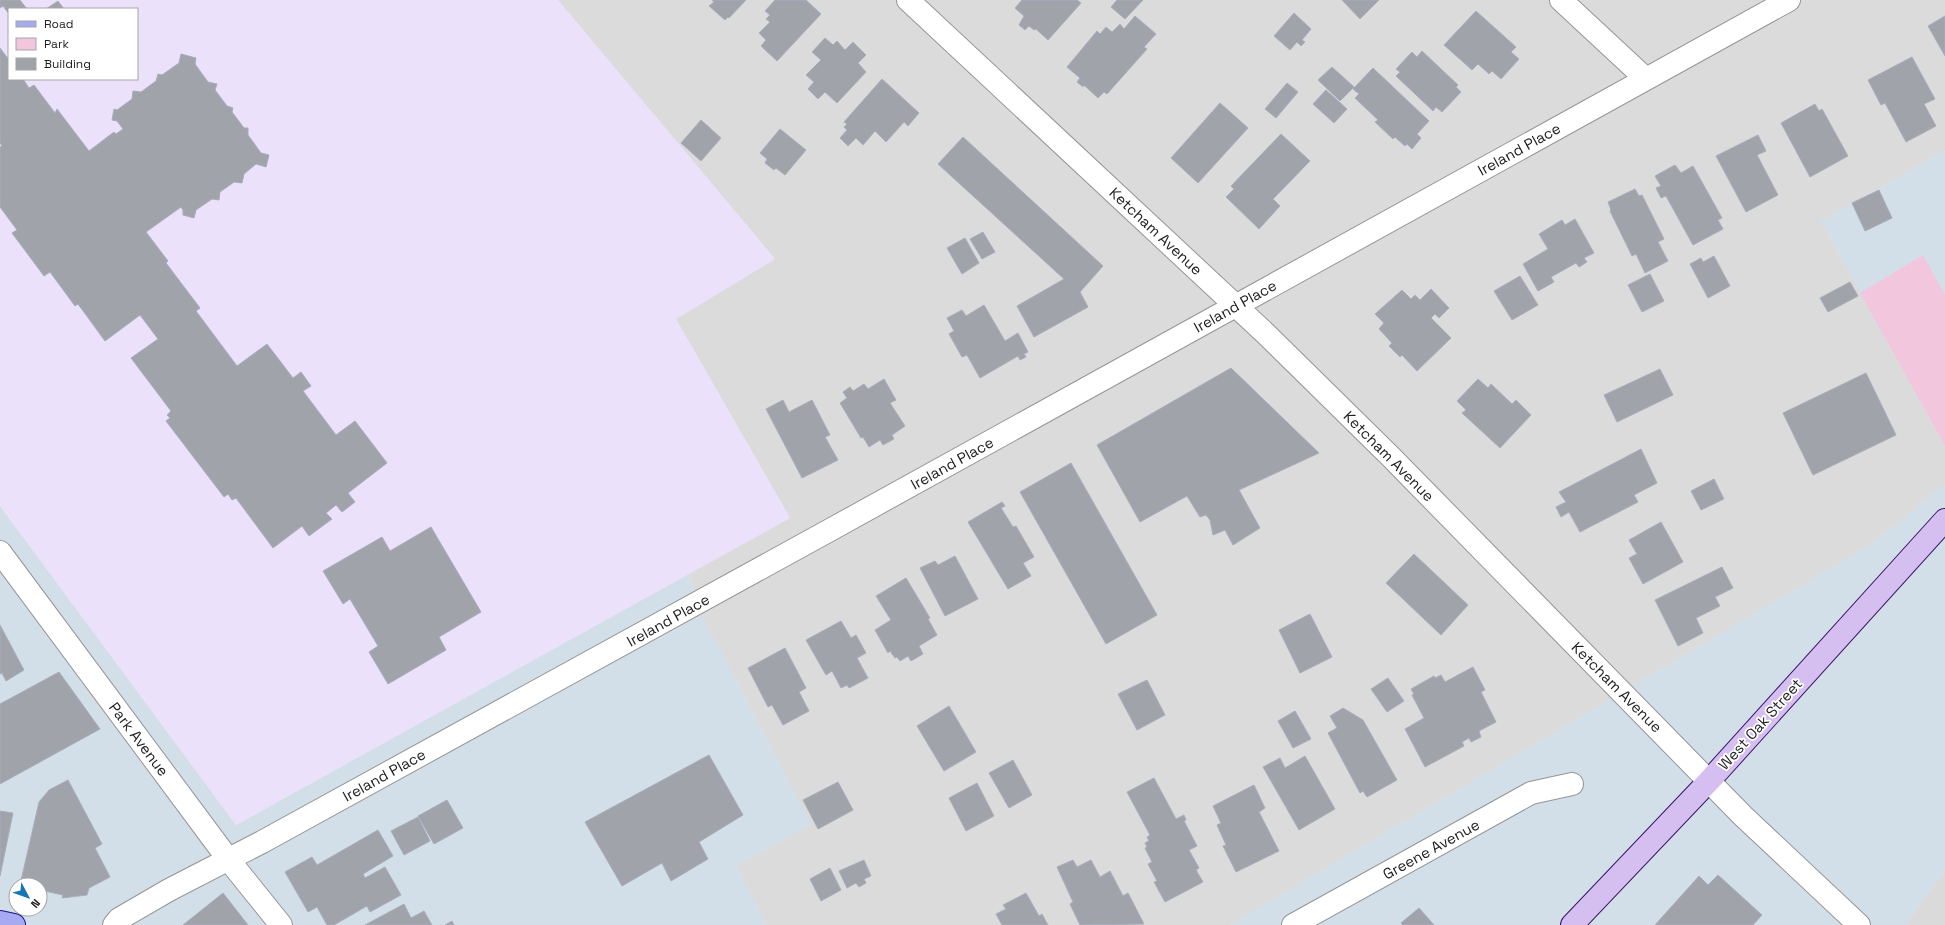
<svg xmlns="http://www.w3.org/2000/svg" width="1945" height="925" font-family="'Space Grotesk',sans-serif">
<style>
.residential{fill:#dbdbdc}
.commercial{fill:#d2dfe8;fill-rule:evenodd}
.education{fill:#ebe1fb;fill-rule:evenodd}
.park{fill:#f2c7de}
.parking{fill:#dadada}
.building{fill:#a1a3ab;stroke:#a9adbd}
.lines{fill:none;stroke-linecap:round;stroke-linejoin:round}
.street-casing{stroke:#959595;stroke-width:24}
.secondary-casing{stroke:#3c1267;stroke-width:24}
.primary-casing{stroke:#181285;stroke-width:24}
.street{stroke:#fff;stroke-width:22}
.secondary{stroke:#d5bff1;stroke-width:22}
.primary{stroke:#a7aaf0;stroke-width:22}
.labels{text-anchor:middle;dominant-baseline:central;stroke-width:3.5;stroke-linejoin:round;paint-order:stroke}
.street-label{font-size:15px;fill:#1e1e1e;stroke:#fff}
</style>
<rect width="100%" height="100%" fill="#e5e5ed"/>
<path class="residential" d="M558 0H1945V151L1821 221 1945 446V484L1870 545 1230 925H766L736 866 811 824 704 619 688 574 790 518 676 319 775 259Z"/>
<path class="commercial" d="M1945 151V446L1821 221Z
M1945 484V871L1906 925H1230L1870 545Z
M0 506 236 825 688 574 704 619 811 824 736 866 766 925H0ZM16 885H40V909H16Z"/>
<path class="education" d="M0 0H558L775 259 676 319 790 518 236 825 0 506ZM9 9H137V79H9Z"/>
<path class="park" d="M1923 255 1945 295V446L1860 293Z"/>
<path class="parking" d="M1945 871V925H1906Z"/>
<path class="building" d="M0 0H20L27 9H9V14L3 6 0 8Z
M712 0H746L729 18 728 17 725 20 709 6 714 2Z
M775 0H806L821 14 777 61 761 46 766 40 759 33 770 22 766 19 770 15 765 11Z
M1022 0H1077L1081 3 1048 40 1036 29 1034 30 1029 26 1025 30 1019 25 1024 16 1015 8Z
M1117 0H1143L1125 19 1111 7Z
M1342 0H1379L1360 19Z
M58 1 64 9H46Z
M1476 11 1516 47 1511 52 1519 59 1501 79 1492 71 1489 74 1478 64 1472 70 1444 45Z
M1294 13 1311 29 1302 40 1305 42 1301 46 1297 42 1290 50 1274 36Z
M1135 16 1156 34 1144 47 1147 49 1107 94 1104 92 1098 98 1084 85 1083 87 1077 82 1080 78 1067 67 1097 31 1100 34 1106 27 1112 32 1120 24 1124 29Z
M1945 16V56L1928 26Z
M825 38 833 45 837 41 845 50 853 42 866 55 858 63 866 72 837 103 825 92 818 99 808 89 814 82 806 75 821 60 812 52Z
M0 48 9 60V79H23L29 88 34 85 55 113 57 109 89 151 114 132 116 134 123 129 117 121 112 120 114 109 117 110 132 99 133 91 141 92 156 81 158 74 162 75 179 63 181 54 196 58 195 64 208 82 217 84 215 90 227 106 233 108 232 112 244 128H248V135L261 153 269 155 266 167 256 164 244 174 242 183 234 182 220 192 219 200 212 199 196 210 194 218 183 215V210L181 207 146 232 168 261 166 263 200 308 196 311 237 366 267 344 293 378 301 372 311 386 303 391 336 435 355 421 387 463 348 493 355 502 342 512 336 505 326 513 332 519 309 536 302 526 273 548 236 498 232 500 228 494 224 497 166 421 170 418 167 415 171 411 131 358 158 339 140 315 105 341 78 304 75 306 50 272 44 276 12 233 17 230 0 207V147L2 146 0 143Z
M1422 51 1458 85 1456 87 1461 92 1442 112 1436 107 1433 111 1396 76 1400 72 1396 69 1412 52 1417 57Z
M1912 57 1935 99 1924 104 1936 126 1906 142 1885 103 1881 105 1868 80Z
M1332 67 1354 87 1340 101 1318 80Z
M1373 68 1429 121 1417 134 1421 138 1412 149 1407 144 1405 146 1395 137 1393 139 1375 122 1378 120 1355 98 1359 94 1353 89Z
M882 79 919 113 908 126 904 122 886 142 875 131 863 145 856 138 848 146 840 138 847 130 844 127 847 124 844 122Z
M1287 83 1298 92 1276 118 1265 109Z
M1326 90 1347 109 1334 123 1313 104Z
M1220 103 1248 128 1198 183 1171 158Z
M1815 104 1819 111 1822 109 1848 156 1810 177 1781 123Z
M701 120 721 138 701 161 681 143Z
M780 129 806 150 785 175 776 168 774 170 765 163 767 159 760 153Z
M1281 134 1310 161 1273 199 1280 206 1259 229 1226 197 1234 189 1231 186Z
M1758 135 1766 151 1757 155 1778 195 1746 212 1716 156Z
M963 137 1103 266 1080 292 1088 307 1034 337 1017 306 1064 279 938 164Z
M1675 165 1681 173 1693 166 1722 218 1718 220 1723 229 1693 245 1666 196 1661 198 1656 188 1661 186 1655 176Z
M1635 189 1639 196 1642 195 1664 239 1658 242 1668 261 1645 273 1636 254 1632 256 1610 211 1611 210 1608 202Z
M1879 190 1892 218 1865 231 1852 203Z
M1575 219 1594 253 1584 258 1587 262 1579 267 1576 263 1551 277 1554 282 1538 291 1523 264 1548 249 1539 234 1562 220 1565 225Z
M983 232 995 252 982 259 970 239Z
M965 238 979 263 962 274 947 248Z
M1714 256 1730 286 1708 298 1690 264 1701 258 1703 262Z
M1650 274 1664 301 1642 312 1628 285Z
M1520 276 1538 305 1512 320 1494 291Z
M1850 282 1858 296 1828 312 1820 298Z
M1431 289 1449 308 1439 318 1435 314 1431 318 1451 338 1417 371 1402 355 1400 357 1389 346 1392 343 1379 329 1384 323 1375 314 1402 290 1411 299 1415 295 1420 300Z
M984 305 1005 341 1018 333 1028 352 1024 354 1026 357 1020 360 1018 356 980 378 967 355 962 357 949 334 954 331 947 318 962 310 966 316Z
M1231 368 1319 453 1239 490 1260 528 1233 545 1225 530 1213 535 1210 520 1206 515 1200 517 1187 496 1140 522 1097 445Z
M1660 369 1673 395 1617 422 1604 395Z
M1866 373 1896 435 1813 475 1783 413Z
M884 379 896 400 890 403 905 426 892 435 894 439 883 445 880 440 869 447 863 437 861 438 840 403 847 398 843 392 850 387 853 391 864 384 868 389Z
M1478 379 1488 388 1491 384 1512 404 1516 400 1531 415 1500 448 1462 413 1466 410 1457 401Z
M783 400 789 412 812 400 830 435 825 437 838 460 802 478 766 409Z
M1641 449 1657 483 1634 495 1638 502 1580 532 1569 512 1561 517 1556 507 1566 502 1559 492Z
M1071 463 1157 615 1106 644 1020 492Z
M1714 479 1724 499 1701 510 1691 491Z
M1002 502 1005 506 1001 508 1013 527 1016 526 1034 557 1023 563 1031 576 1008 589 968 522Z
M1661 522 1683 562 1643 584 1629 558 1637 554 1629 540Z
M431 527 481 612 439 637 446 650 388 684 369 652 378 646 350 599 343 604 323 571 382 537 390 551Z
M1414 554 1468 605 1441 635 1386 583Z
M955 556 978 599 945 616 920 568 935 561 938 565Z
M1722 567 1733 588 1715 597 1720 606 1696 618 1703 633 1678 646 1655 600Z
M906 578 930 618 928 619 937 635 919 646 923 654 911 661 908 656 900 661 897 657 895 658 890 651 888 653 875 630 891 620 876 596Z
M1310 614 1332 657 1300 673 1279 630Z
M841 621 851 638 856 635 866 653 857 658 868 678 849 688 847 685 841 688 832 671 826 675 806 640Z
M0 625 24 670 6 681 2 673 0 674Z
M785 648 806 688 799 692 809 711 783 725 772 705 768 707 748 668Z
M1473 667 1485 690 1481 692 1496 722 1479 731 1481 737 1471 742 1469 738 1462 742 1464 746 1425 767 1405 729 1424 718 1412 695 1414 694 1411 689 1434 676 1435 678 1441 675 1445 682Z
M59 672 100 729 0 784V704Z
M1388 678 1404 701 1387 712 1371 689Z
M1147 680 1165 715 1137 730 1118 694Z
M949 706 976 752 944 771 917 726Z
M1343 708 1363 720 1397 780 1367 797 1363 791 1360 793 1328 733 1337 728 1330 716Z
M1295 711 1311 739 1293 748 1278 721Z
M709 755 743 815 699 842 708 859 671 881 662 863 622 886 585 822Z
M1305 756 1335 809 1299 830 1263 767 1280 758 1285 768Z
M1013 760 1032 795 1009 808 989 773Z
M1154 778 1176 819 1184 815 1186 820 1184 821 1197 846 1189 850 1199 868 1196 870 1203 882 1165 902 1154 882 1157 881 1148 864 1152 862 1145 848 1147 847 1145 843 1149 841 1147 837 1150 835 1127 792Z
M68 780 102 844 95 848 110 877 89 888 87 895 62 898 63 895 40 890V885H20L39 802 49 790Z
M838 782 853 810 818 829 803 800Z
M977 783 994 816 966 831 949 798Z
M1254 785 1265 808 1259 812 1279 851 1236 872 1223 846 1226 845 1217 825 1221 823 1213 806Z
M447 800 463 828 434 844 418 816Z
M0 811 13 813 0 876Z
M418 817 430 841 404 855 391 831Z
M378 830 393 856 363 874 365 878 385 867 401 895 370 912 367 906 334 925H327L317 907 308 912 285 872 312 857 317 865Z
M864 860 871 876 864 879 866 883 859 887 856 883 847 888 839 871Z
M1073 860 1077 867 1091 860 1100 877 1110 871 1123 896 1128 893 1144 924 1080 925 1070 904 1073 902 1057 867Z
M830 868 841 890 821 901 810 879Z
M1718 875 1762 915 1753 925H1655L1699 876 1708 885Z
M223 893 248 925H183Z
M1026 893 1039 916 1042 914 1048 925H1002L996 914 1006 909 1003 905Z
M404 904 411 918 424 911 432 925H365Z
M1419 908 1434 925H1403L1401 923Z
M452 921 454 925H445Z"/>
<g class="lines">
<g class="street-casing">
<path id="street" d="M908 0 1266 334 1391 457 1743 816 1859 925
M1561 0 1646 79
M0 552 228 859 281 925
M114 925 119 919 169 890 262 842 830 530 1789 0
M1293 925 1531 793 1572 784"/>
</g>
<g class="secondary-casing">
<path id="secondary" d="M1572 925 1709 781 1945 520"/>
</g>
<g class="primary-casing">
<path id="primary" d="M0 922 14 925"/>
</g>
<use href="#street" class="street"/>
<use href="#secondary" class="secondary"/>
<use href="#primary" class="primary"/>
</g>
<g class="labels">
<g class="street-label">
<text transform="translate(1519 149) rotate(-29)">Ireland Place</text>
<text transform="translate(1156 231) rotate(43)">Ketcham Avenue</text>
<text transform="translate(1235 306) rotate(-29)">Ireland Place</text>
<text transform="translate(1389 456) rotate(45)">Ketcham Avenue</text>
<text transform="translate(952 463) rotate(-29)">Ireland Place</text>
<text transform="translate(668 620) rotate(-29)">Ireland Place</text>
<text transform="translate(1617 687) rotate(45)">Ketcham Avenue</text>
<text transform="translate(1760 724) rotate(-48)">West Oak Street</text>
<text transform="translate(139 739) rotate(53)">Park Avenue</text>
<text transform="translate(384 775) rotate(-29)">Ireland Place</text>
<text transform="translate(1431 849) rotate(-29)">Greene Avenue</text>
</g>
</g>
<rect x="8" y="8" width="130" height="72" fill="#ffffff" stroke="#a5a5a5"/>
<rect x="16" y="21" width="20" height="6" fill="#a7aaf0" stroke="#a5a5a5"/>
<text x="44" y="28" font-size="12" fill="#1e1e1e">Road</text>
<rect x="16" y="38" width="20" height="12" fill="#f2c7de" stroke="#a5a5a5"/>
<text x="44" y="48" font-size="12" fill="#1e1e1e">Park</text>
<rect x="16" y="58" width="20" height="12" fill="#a1a3ab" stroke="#a5a5a5"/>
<text x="44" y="68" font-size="12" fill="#1e1e1e">Building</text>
<g transform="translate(28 897) rotate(131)"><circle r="19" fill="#ffffff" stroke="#a5a5a5"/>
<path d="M0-3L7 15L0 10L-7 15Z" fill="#1877b3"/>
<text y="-6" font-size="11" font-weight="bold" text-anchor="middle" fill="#1e1e1e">N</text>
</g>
</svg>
